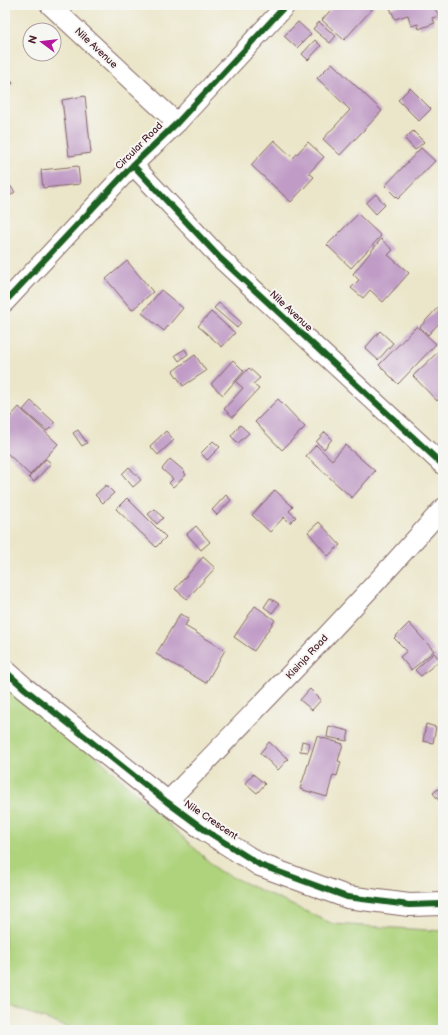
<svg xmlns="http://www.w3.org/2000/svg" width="448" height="1035" font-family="'Balsamiq Sans',sans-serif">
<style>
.green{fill:#aed37c;stroke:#7c7954}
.building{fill:#c09bc6}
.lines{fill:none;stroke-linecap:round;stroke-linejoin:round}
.minor-casing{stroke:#826562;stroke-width:21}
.tertiary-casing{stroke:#826562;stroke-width:24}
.minor{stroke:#fff;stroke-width:19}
.tertiary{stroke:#fff;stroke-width:22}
.cycleway-casing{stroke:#f6f6f2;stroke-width:8}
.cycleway{stroke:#1b5e20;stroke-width:6}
.labels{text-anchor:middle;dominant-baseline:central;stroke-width:4;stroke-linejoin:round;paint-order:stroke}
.street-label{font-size:10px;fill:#4a1f2b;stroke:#f6f6f2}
</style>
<rect width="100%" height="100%" fill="#f6f6f2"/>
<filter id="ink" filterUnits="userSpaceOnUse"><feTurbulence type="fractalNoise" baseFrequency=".025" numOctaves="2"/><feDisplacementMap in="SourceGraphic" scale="8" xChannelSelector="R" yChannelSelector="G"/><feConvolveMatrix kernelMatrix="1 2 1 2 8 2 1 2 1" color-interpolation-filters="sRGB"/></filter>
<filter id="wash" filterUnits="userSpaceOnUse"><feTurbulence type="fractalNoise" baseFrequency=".012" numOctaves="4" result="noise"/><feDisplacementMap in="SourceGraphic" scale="16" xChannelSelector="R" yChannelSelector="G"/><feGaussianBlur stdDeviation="0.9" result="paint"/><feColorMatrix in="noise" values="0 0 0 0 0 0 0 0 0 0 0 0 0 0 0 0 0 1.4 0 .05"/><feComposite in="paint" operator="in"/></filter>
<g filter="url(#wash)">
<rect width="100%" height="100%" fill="#ebe6c9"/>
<path class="green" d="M5 671 219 871 333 924 443 931V1030H75L5 1004Z"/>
<g id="blocks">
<path class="building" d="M335 5H372L374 7 344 40 322 20Z
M403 5H433L439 16 432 18 435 23 419 29 418 24 411 26 408 15 395 19 390 8Z
M298 22 311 34 297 48 284 36Z
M319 22 336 36 330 43 313 29Z
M315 40 321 46 308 60 302 54Z
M332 63 382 111 340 155 323 139 350 110 317 78Z
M5 75 13 83 5 91Z
M410 88 431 109 419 121 398 100Z
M85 96 91 153 69 156 62 100Z
M413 131 424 142 415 150 405 139Z
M274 140 293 158 308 142 324 157 309 173 314 177 291 202 251 165Z
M421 148 435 161 398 199 385 186Z
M78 166 80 184 43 188 41 170Z
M5 179 15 192 5 200Z
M376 194 385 205 376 214 366 203Z
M358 214 381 236 351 268 327 245Z
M381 239 393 250 388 255 409 273 383 302 370 290 363 298 351 288 359 280 353 274Z
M127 261 153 292 132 310 106 279Z
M161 290 183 308 164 331 142 313Z
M219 303 241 322 237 328 214 308Z
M439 306 443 310V319L428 335 420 327Z
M211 312 235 333 222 347 198 326Z
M417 326 436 344 398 384 379 365Z
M380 331 393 343 378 360 365 348Z
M443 347V394L437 401 413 376Z
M185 349 188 354 179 361 175 355Z
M195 355 206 371 183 386 173 371Z
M233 360 244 371 223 395 211 384Z
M249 368 260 378 253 384 259 389 233 417 224 409 243 388 236 382Z
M278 399 305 427 282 450 255 422Z
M31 401 55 423 47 431 23 410Z
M19 407 58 444 30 475 5 451V423Z
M240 425 249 433 238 443 231 436Z
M78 430 87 443 82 446 73 433Z
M166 431 174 440 158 455 150 446Z
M325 432 332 439 324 449 316 442Z
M213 441 220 447 207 460 201 453Z
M316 445 332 460 345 445 375 471 352 498 306 456Z
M46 459 51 463 34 482 29 477Z
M170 459 183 470 186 475 173 487 169 483 173 479 162 469Z
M129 467 141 480 133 487 122 474Z
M106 485 114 493 103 503 95 495Z
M275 490 293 507 289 511 296 517 290 523 284 517 270 532 252 515Z
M226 495 231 500 217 515 212 510Z
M127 498 166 537 156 547 116 509Z
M155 509 163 518 157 524 148 514Z
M319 522 340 545 328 556 308 532Z
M196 526 210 542 201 550 187 534Z
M203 557 215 568 187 599 175 589Z
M270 598 279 604 272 613 264 607Z
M255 606 275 620 254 651 234 637Z
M180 614 189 618 185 626 225 650 206 683 156 654Z
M409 623 434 651 411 670 400 657 407 651 394 638Z
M434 653 440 660 421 676 415 670Z
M310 689 321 700 312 710 300 700Z
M426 724 436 727 433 743 423 741Z
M329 726 349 731 347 741 327 737Z
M317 736 343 744 338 761 341 762 337 776 333 775 327 797 300 789Z
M302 741 310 743 308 752 300 751Z
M269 742 288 759 278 770 260 753Z
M253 774 265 784 257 793 245 783Z
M442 786 443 788V806L433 793Z"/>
</g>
</g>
<g filter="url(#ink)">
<use href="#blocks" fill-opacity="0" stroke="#826562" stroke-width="1"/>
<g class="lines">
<g class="minor-casing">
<path id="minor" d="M50 5 177 123
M133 165 220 258 443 465
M5 302 133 165 177 123 286 5
M167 802C261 705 354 609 443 508"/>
</g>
<g class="tertiary-casing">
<path id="tertiary" d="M5 671 25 689 167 802 205 830 260 865 347 897 409 905 443 904"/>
</g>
<use href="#minor" class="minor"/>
<use href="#tertiary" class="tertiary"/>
<g class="cycleway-casing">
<path id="cycleway" d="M133 165 220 258 443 465
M5 302 133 165 177 123 286 5
M5 671 25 689 167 802 205 830 260 865 347 897 409 905 443 904"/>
</g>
<use href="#cycleway" class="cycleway"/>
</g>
</g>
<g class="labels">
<g class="street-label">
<text transform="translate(96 48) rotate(43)">Nile Avenue</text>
<text transform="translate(139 146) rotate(-45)">Circular Road</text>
<text transform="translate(291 311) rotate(43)">Nile Avenue</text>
<text transform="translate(307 657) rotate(-47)">Kisinja Road</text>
<text transform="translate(211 820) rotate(34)">Nile Crescent</text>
</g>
</g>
<rect width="448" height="1035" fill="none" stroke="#f6f6f2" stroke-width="20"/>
<g transform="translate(42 42) rotate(285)"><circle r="19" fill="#f6f6f2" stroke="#b1a0a2"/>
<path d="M0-3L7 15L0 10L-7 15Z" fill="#b5179e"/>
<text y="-6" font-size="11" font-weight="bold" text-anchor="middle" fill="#4a1f2b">N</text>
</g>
</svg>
